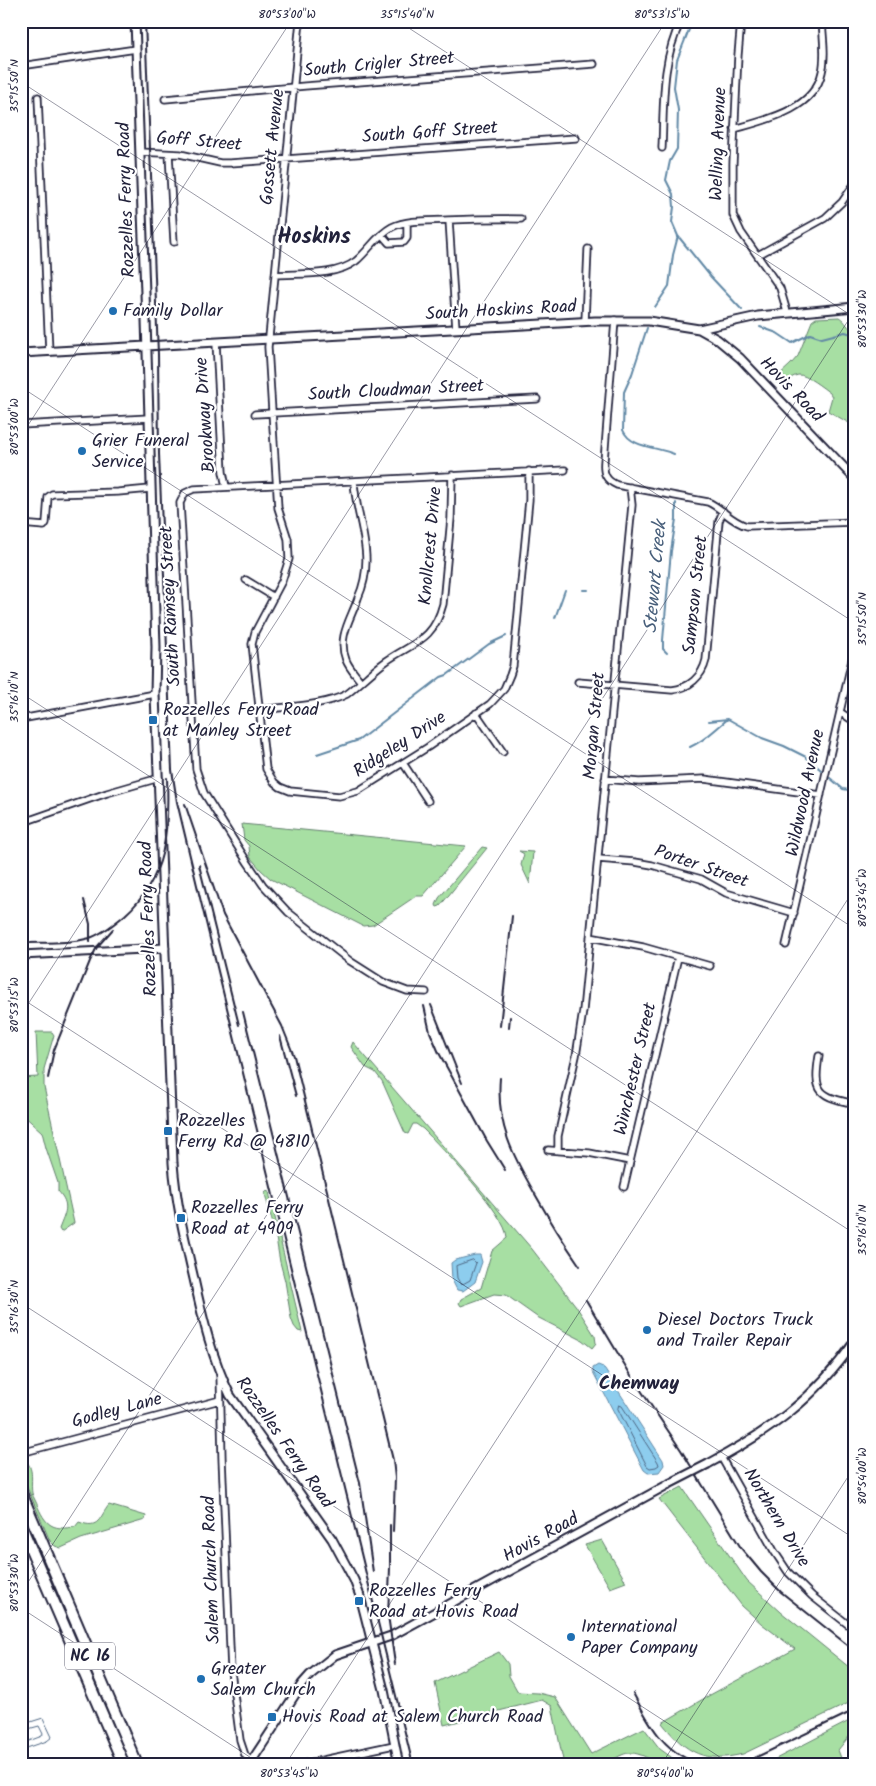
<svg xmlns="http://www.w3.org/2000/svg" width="876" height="1786" font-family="Kalam,sans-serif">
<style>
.green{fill:#a7dfa3;stroke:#64806f}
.water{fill:#8dcdee;stroke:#6289a6}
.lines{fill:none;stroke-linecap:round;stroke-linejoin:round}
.shore{stroke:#4d6683;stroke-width:1}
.stream{stroke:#6289a6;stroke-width:2}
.minor-casing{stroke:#22223b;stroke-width:9}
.tertiary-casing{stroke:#22223b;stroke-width:11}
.trunk-casing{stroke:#22223b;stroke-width:14}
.minor{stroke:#fff;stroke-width:5.5}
.tertiary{stroke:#fff;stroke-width:7}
.trunk{stroke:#fff;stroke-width:10}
.rail{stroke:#22223b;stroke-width:2}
.tertiary-bridge-casing{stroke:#22223b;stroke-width:11;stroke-linecap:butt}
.tertiary-bridge{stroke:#fff;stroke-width:7}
.ticks{fill:none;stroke:#22223b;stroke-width:1;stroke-opacity:0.45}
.poi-dot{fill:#1f6fb2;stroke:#fff;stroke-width:2}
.labels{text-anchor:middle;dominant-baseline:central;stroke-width:4.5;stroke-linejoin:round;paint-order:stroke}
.shield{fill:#fff;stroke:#646476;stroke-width:1}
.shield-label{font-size:16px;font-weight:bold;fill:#22223b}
.street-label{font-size:18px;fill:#22223b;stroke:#fff}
.poi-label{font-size:18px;fill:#22223b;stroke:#fff;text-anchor:start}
.water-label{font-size:19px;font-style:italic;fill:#475e7a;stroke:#fff}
.neighbourhood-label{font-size:19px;font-weight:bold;fill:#22223b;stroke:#fff}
.district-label{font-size:22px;font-weight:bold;fill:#22223b;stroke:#fff}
.neatline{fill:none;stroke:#22223b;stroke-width:2}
.ticks-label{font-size:12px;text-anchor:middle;fill:#22223b}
</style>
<rect width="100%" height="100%" fill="#fff"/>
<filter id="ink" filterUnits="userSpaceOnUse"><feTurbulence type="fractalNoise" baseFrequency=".02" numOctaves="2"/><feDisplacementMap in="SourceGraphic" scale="10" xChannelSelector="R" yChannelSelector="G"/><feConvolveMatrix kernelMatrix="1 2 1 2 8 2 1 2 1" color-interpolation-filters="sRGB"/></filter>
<g filter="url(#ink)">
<path class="green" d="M839 317C846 321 847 328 855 332V423H849L828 411 832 397 830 393C823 388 806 374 798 375 789 377 786 384 775 382L776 378 791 364 798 356 812 321 816 318Z
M242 824 466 846 423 896H416L373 925 363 926 271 879 261 870 250 857 249 846 244 840Z
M482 847 487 848 440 906 437 907 436 905 439 898Z
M519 851 533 852 530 884 521 865 524 854Z
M36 1032H52L54 1035 44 1069V1087L74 1223 61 1232 59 1229C65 1213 71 1205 58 1191V1183L46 1148 42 1132 21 1113V1078L38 1077Z
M353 1042 532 1249 576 1306 595 1336 596 1343 592 1348 582 1340 537 1317 506 1295 494 1294 461 1306 459 1303 461 1299 481 1288 492 1251 507 1238C507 1215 441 1147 423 1129L416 1124H413L408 1134 405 1133 382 1081 375 1072 365 1067 351 1047Z
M266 1191 269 1192 302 1332 298 1331 294 1326 291 1318 285 1281 280 1262 275 1232 265 1194Z
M21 1458C36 1465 30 1480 32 1493 33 1497 37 1503 38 1507 47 1527 54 1530 75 1527L79 1522C100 1530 99 1517 109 1505L146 1516 145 1520 81 1539 61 1548 55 1546 50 1541 21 1473Z
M682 1487 747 1581 781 1612 855 1672V1700L743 1754C705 1763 687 1754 662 1723L710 1695 795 1649 762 1624 742 1606 659 1499Z
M602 1540 626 1582 610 1588 585 1545Z
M499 1652 508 1664 509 1676 518 1692 538 1693 555 1697 591 1754 644 1728 660 1749 682 1765H648L650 1759C624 1746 624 1757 601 1764 591 1767 575 1765 564 1765L552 1706 542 1700 444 1725 435 1683Z
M855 1718V1726L850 1728 851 1734 838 1750 841 1758V1765H814L804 1761 795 1765H764Z"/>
<path class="water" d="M475 1255H480L482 1262 475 1282 463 1291 457 1290 452 1280 451 1263 455 1260Z
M598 1365 603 1367 663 1460 664 1465 659 1472 648 1473 644 1470 593 1372V1368Z"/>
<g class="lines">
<path class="shore" d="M473 1260 476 1263 470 1280 461 1285 457 1278 456 1266Z
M619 1405 622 1406 658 1462 659 1465 656 1467 650 1468 647 1466 618 1409Z
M21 1725 43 1718 52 1737 47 1741 21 1750
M21 1731 39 1726 43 1734 42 1736 21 1744"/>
<path class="stream" d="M692 22 677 60 674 87 678 110 677 149 670 161 666 180 673 194 674 207 672 222 678 236 711 277 742 310
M655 307 669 286 673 255 678 236
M760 327 777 333 792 343 810 334 822 338 845 332 855 335
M647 328 632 374 624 392 623 430C630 448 659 447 674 454
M583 590H588
M555 618 565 590
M667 653 663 649V640L671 551 676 519V503
M709 721 728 719 762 738 784 746 806 757 821 770
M690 747C706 740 714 730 728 719
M317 754 359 740 441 677 447 675 489 644 506 636
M830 778 843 789 855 791"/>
<g class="minor-casing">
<path id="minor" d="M300 21 268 347 278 508 288 539 289 559 282 581 255 632 252 644 266 769 274 782 280 787 290 791 339 796 358 791 428 747 490 704 504 689 510 675 513 666 529 500V471
M717 21 740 26
M741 21 738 55 733 163V215L741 232 780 288 787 312
M21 66 136 49
M38 97 49 352
M165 99 305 86 594 64
M734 129C766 120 814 110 822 72 826 56 823 38 822 21
M662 148C664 105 661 61 681 21
M140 152 180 154 220 163H230L576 138
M169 154 174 242
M449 220 456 329
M382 235 389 243 404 242 407 238V223
M758 255 825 218 842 202 855 183
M275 275C300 273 335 277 356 261 369 250 377 235 392 227 408 219 431 221 448 220 472 219 497 218 521 219
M615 320 604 461C603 473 605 480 617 485L708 502C722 508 731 522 747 526L855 522
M585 321 588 249
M216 342 223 472 226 487
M255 414 537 399
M21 425 149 418
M354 481C355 508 366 533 366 560 366 573 363 587 358 598 351 619 337 637 346 660 349 668 356 675 361 682
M21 524 44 526 46 523 48 497 52 494 118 492 150 489
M246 580 274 597
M578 682 672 690C689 688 702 677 706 660L719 521 723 511
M259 710C286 706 322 707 347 694 360 684 371 672 385 662 413 642 433 642 443 604L451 518 452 475
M840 712 855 722
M476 713 503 752
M21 719 155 694
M403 763 428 801
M605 779 639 782 704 779 821 795
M21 823 107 793 159 778
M598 859 635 862 652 865 701 879 726 893 794 913
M590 937 643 947 710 966
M786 945 855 647
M426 992 407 991 383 982 350 961 288 912 263 885 248 863 204 793 196 769 180 503 185 493 194 489 565 470
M819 1056C813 1093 819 1096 855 1104
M548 1150 589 1153 630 1161
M558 1150V1136L576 1056 583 1011 632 505 630 487
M624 1187 678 957
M220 1375 222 1458 231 1671 240 1740 245 1755 255 1765
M21 1453 220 1400
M721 1457 774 1551 788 1572 812 1596 855 1630
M299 1765 394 1745"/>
</g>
<g class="tertiary-casing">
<path id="tertiary" d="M135 21 146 320 156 647 155 694 173 1163C176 1203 185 1240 194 1279 203 1320 212 1358 230 1395L332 1539 354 1580 360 1596 384 1690 399 1765
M699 329 717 339 740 358 855 479
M21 353 595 321H649L699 329 758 316 855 307
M21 955 165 948
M708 1464C770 1431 814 1400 855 1341
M249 1765 302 1684 310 1675 335 1655 391 1636 669 1484"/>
</g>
<g class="trunk-casing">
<path id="trunk" d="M21 1493 137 1765
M21 1526 124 1765"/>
</g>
<use href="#minor" class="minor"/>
<use href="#tertiary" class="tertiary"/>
<use href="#trunk" class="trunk"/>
<path class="rail" d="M145 21 158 354 159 454 172 770 177 802 201 902 413 1765
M185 804 223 915 282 1026 294 1056 393 1460 395 1478 393 1531
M199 865 239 1025
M84 900 90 924V942
M21 943C43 942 69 944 90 938 103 933 114 924 125 915 167 878 169 830 167 778
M431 1005 462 1083
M424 1006 430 1032 439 1053 487 1141 505 1170
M243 1012 360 1483 373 1572
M500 1026 512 916
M509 1027 510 1017
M280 1036 296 1096
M48 1078 54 1050 90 961 97 947 113 929
M500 1078C496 1124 513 1156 535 1194 549 1219 564 1243 580 1266
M586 1300 632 1377 681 1450 741 1548 761 1572 781 1592 855 1651
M390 1525V1568L388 1615 395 1664
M633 1693C650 1725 664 1754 703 1765
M740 1765 855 1710"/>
<g class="tertiary-bridge-casing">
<path id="tertiary-bridge" d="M669 1484 708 1464"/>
</g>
<use href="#tertiary-bridge" class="tertiary-bridge"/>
</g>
</g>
<path class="ticks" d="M398 21 855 318M21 82 855 623M21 387 855 929M21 436 291 21M21 693 855 1234M21 998 855 1539M21 1015 666 21M21 1303 732 1765M21 1593 855 310M21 1608 262 1765M285 1765 855 888M661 1765 855 1466"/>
<g class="poi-dot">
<circle cx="113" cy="311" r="5"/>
<circle cx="82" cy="451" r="5"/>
<rect x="148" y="715" width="10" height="10" rx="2.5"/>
<rect x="163" y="1126" width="10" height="10" rx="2.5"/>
<rect x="176" y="1213" width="10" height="10" rx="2.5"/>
<circle cx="647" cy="1330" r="5"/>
<rect x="354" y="1596" width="10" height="10" rx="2.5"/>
<circle cx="571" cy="1637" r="5"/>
<circle cx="201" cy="1679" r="5"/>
<rect x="267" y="1712" width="10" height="10" rx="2.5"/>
</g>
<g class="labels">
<rect class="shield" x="65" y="1642.5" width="50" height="27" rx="4"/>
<g class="shield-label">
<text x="90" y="1656">NC 16</text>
</g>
<g class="street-label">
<text transform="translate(379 65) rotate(-5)">South Crigler Street</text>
<text transform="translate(430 133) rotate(-4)">South Goff Street</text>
<text transform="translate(199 142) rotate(5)">Goff Street</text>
<text transform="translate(719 144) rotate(-88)">Welling Avenue</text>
<text transform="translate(273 147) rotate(-84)">Gossett Avenue</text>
<text transform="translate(127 200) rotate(-92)">Rozzelles Ferry Road</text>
<text transform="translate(501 311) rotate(-3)">South Hoskins Road</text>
<text transform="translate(791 390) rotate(46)">Hovis Road</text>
<text transform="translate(396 391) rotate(-3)">South Cloudman Street</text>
<text transform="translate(206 415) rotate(-94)">Brookway Drive</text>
<text transform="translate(431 546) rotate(-85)">Knollcrest Drive</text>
<text transform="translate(696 595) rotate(-84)">Sampson Street</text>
<text transform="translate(171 606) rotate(-93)">South Ramsey Street</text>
<text transform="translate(595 726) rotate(-85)">Morgan Street</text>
<text transform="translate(400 745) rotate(-33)">Ridgeley Drive</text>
<text transform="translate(806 793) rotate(-78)">Wildwood Avenue</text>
<text transform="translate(701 867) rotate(19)">Porter Street</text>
<text transform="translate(149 919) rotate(-92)">Rozzelles Ferry Road</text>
<text transform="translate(636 1069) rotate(-77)">Winchester Street</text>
<text transform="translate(117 1411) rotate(-15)">Godley Lane</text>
<text transform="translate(284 1443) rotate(55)">Rozzelles Ferry Road</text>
<text transform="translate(776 1518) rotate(59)">Northern Drive</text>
<text transform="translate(541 1538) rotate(-29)">Hovis Road</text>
<text transform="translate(212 1570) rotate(-92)">Salem Church Road</text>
</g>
<g class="poi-label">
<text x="123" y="311">Family Dollar</text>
<text x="92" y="441">Grier Funeral<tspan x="92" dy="21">Service</tspan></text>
<text x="163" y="710">Rozzelles Ferry Road<tspan x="163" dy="21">at Manley Street</tspan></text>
<text x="178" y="1121">Rozzelles<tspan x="178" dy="21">Ferry Rd @ 4810</tspan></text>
<text x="191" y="1208">Rozzelles Ferry<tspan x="191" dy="21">Road at 4909</tspan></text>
<text x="657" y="1320">Diesel Doctors Truck<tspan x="657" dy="21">and Trailer Repair</tspan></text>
<text x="369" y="1591">Rozzelles Ferry<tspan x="369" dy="21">Road at Hovis Road</tspan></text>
<text x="581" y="1627">International<tspan x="581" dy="21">Paper Company</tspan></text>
<text x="211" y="1669">Greater<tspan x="211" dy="21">Salem Church</tspan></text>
<text x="282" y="1717">Hovis Road at Salem Church Road</text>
</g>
<g class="water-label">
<text transform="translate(656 577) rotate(-85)">Stewart Creek</text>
</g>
<g class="neighbourhood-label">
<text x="639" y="1384">Chemway</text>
</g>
<g class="district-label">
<text x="314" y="237">Hoskins</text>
</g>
</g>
<rect width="876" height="1786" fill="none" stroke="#fff" stroke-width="55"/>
<rect x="28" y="28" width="820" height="1730" class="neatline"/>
<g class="ticks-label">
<text x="287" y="18">80°53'00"W</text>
<text x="407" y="18">35°15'40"N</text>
<text x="662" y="18">80°53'15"W</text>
<text transform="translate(14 86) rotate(-90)" y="4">35°15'50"N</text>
<text transform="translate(862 319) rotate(-90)" y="4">80°53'30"W</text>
<text transform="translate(14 427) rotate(-90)" y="4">80°53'00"W</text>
<text transform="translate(862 619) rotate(-90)" y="4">35°15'50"N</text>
<text transform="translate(14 697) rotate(-90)" y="4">35°16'10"N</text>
<text transform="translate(862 898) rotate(-90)" y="4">80°53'45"W</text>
<text transform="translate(14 1005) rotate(-90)" y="4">80°53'15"W</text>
<text transform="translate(862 1230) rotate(-90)" y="4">35°16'10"N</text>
<text transform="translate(14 1307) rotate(-90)" y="4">35°16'30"N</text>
<text transform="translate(862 1476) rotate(-90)" y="4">80°54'00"W</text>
<text transform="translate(14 1583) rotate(-90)" y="4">80°53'30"W</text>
<text x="289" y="1777">80°53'45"W</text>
<text x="665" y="1777">80°54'00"W</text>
</g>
</svg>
